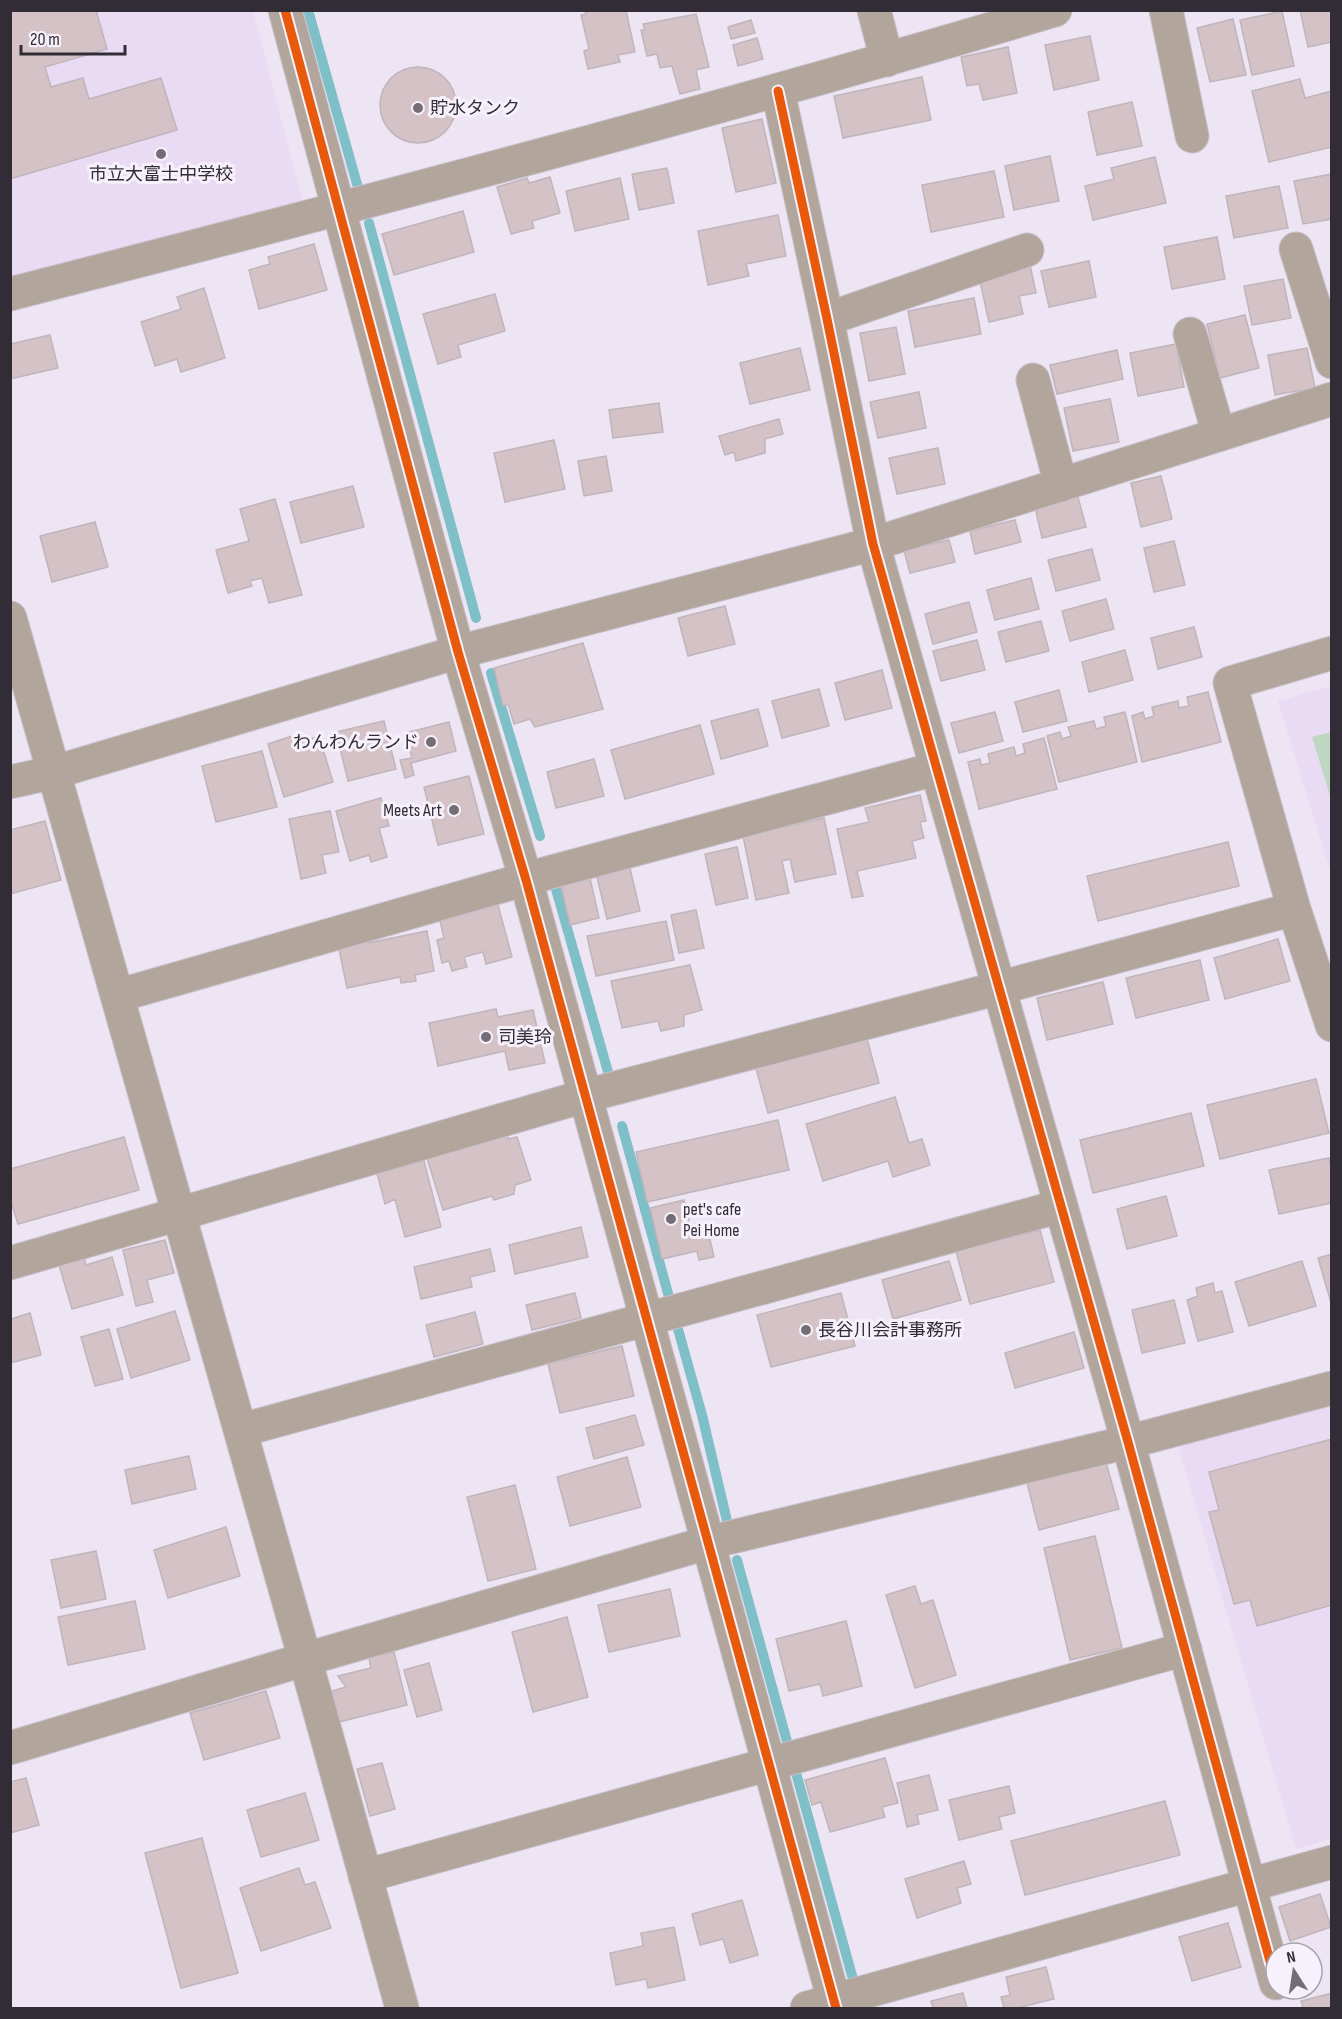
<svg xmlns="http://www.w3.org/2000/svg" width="1342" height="2019" font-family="'Sofia Sans Condensed','Noto Sans JP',sans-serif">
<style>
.built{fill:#eadbf4}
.green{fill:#bed7c2}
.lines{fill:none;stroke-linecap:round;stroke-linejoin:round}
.stream{stroke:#7fbfc8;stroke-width:10}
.building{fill:#d4c2c7;stroke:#bfb5ba;stroke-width:1.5}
.minor-casing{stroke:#c8c2cc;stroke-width:35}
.minor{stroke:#b2a59c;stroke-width:33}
.cycleway-casing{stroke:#f7f1fb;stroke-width:13}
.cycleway{stroke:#e8590c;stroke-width:9}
.poi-dot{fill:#746d78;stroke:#f7f1fb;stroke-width:2}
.labels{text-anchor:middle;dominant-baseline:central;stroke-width:6;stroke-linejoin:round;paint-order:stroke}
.poi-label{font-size:18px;fill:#322c36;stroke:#f7f1fb;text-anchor:start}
</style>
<rect width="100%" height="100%" fill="#eee5f4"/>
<path class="built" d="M11 11H253L304 206 11 283Z
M1331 686V874L1278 701Z
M1331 1402V1839L1296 1849 1178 1446Z"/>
<path class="green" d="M1331 732H1332L1331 799 1312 737Z"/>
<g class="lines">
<path class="stream" d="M308 10 357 184
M369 223 476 618
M491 673 540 836
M552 875 610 1079
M622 1126 672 1308
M676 1322 702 1415 727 1521
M737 1560 788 1745
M793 1762 856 1990"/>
</g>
<path class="building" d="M10 10H96L107 49 45 67 51 87 83 78 89 99 161 78 177 130 10 179Z
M585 10H614L615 12 626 10 635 52 618 55 620 62 588 69 584 51 589 49 581 15 586 14Z
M1300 10H1332V42L1308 47Z
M1282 11 1294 66 1252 75 1240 20Z
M696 14 709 67 696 70 700 89 680 94 672 66 660 68 657 54 647 56 641 30H645L643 24Z
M1233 19 1246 75 1210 82 1197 28Z
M751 20 755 33 731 39 728 27Z
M1090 36 1099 80 1054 90 1045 45Z
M757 38 763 59 738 66 733 45Z
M1008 47 1017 93 983 100 979 84 967 86 961 57Z
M380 105a38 38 0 1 1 76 0a38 38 0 1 1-76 0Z
M922 77 931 120 843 138 834 96Z
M1300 79 1305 98 1332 91V147L1269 162 1252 91Z
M1132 102 1142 146 1097 155 1088 112Z
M762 119 776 183 736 192 722 128Z
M1050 156 1059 201 1014 210 1005 166Z
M1155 157 1166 203 1093 220 1085 186 1114 179 1111 168Z
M667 168 674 203 639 210 632 174Z
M994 171 1004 217 931 232 922 185Z
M1332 174V219L1303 224 1294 181Z
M550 177 560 213 532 221 534 228 511 234 497 187 527 178 529 183Z
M620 178 629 219 575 231 566 191Z
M1279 186 1288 228 1234 238 1226 196Z
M463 211 474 252 394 275 382 234Z
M778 215 786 256 746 264 749 276 708 285 698 231Z
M1217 237 1225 279 1172 289 1164 247Z
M314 244 327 290 259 309 249 270 270 264 268 257Z
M1089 261 1096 297 1049 307 1041 271Z
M1030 265 1036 293 1019 296 1023 314 989 322 979 277Z
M1283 279 1291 318 1252 325 1244 286Z
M204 288 225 358 181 372 177 359 155 366 141 322 181 309 177 297Z
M495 294 505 331 458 345 461 357 438 364 423 314Z
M974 298 981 334 915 347 908 311Z
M1245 315 1259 368 1220 378 1207 324Z
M896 327 905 374 869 381 860 333Z
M50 335 58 368 10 379V344Z
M1176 344 1184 387 1138 396 1130 353Z
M800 348 810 390 750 404 740 363Z
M1307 348 1315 388 1275 395 1268 355Z
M1117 350 1123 379 1057 394 1050 365Z
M919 392 926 428 878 438 870 402Z
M1110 399 1119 442 1073 451 1064 408Z
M659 403 663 432 613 438 609 410Z
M779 419 783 434 765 439V453L736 461 734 452 725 455 719 436Z
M554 440 565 489 505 502 494 453Z
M938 448 945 484 897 494 889 458Z
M606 456 612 491 584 496 578 461Z
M1161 476 1172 519 1141 527 1131 483Z
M353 486 364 527 301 543 290 502Z
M1078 497 1086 527 1042 538 1035 507Z
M275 499 302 595 269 603 262 578 250 581 252 586 228 593 216 550 249 541 240 509Z
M1015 520 1021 542 975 554 970 531Z
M95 522 108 567 52 582 40 536Z
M949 540 955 562 910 573 904 550Z
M1174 541 1185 585 1154 592 1144 548Z
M1092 549 1100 580 1056 591 1048 560Z
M1031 578 1039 609 995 620 987 590Z
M1106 599 1114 629 1070 641 1062 611Z
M969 602 977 632 933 644 925 614Z
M725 606 735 644 688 656 678 618Z
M1041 621 1049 651 1006 662 998 632Z
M1194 627 1202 657 1158 669 1151 638Z
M977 640 985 670 941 681 933 651Z
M583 643 603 709 535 727 530 719 514 724 508 704 503 706 494 668Z
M1125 650 1133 680 1089 692 1082 662Z
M882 670 892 708 845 720 835 683Z
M819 689 829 726 782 738 772 701Z
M1059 690 1067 721 1023 732 1015 702Z
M1208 692 1221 742 1142 762 1132 716 1143 712 1145 719 1154 716 1152 707 1178 701 1179 708 1189 706 1187 697Z
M758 709 768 746 721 759 711 721Z
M995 712 1003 741 959 753 951 723Z
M1125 712 1137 762 1059 782 1047 736 1060 732 1062 739 1071 736 1068 727 1094 721 1096 729 1106 726 1104 717Z
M384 721 396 769 348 781 336 732Z
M449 722 456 751 411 763 414 775 405 778 400 760 412 758 405 733Z
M700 725 714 774 625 799 611 750Z
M298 734 300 742 319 736 333 782 284 797 268 744Z
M1044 738 1057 789 979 809 968 762 980 759 981 765 990 763 988 754 1014 747 1016 756 1025 753 1023 744Z
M262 751 277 807 216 822 202 766Z
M594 759 604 796 556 808 547 772Z
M469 776 484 834 438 845 424 787Z
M920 795 926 821 920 822 924 838 912 841 916 858 857 871 863 896 852 898 837 829 869 822 865 808Z
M381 798 389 826 379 828 387 857 371 862 369 855 350 861 336 811Z
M330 811 339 852 322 855 326 873 301 879 289 819Z
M824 818 836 874 795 882 790 859 782 861 789 893 756 900 743 836Z
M45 821 61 880 10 894V830Z
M1228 842 1239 886 1098 921 1087 876Z
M737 847 748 898 716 905 705 854Z
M630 868 640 911 607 919 597 877Z
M590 878 599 918 570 925 561 885Z
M498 905 512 957 486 964 483 952 464 957 467 967 452 971 449 961 442 963 437 940 444 938 440 921Z
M696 910 704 948 679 953 671 915Z
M666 921 674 960 596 976 587 936Z
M427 931 434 971 415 975 416 981 401 983 400 977 347 988 339 949 349 947 352 942 359 940 368 943Z
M1278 939 1290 981 1225 999 1214 958Z
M1200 960 1209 1000 1136 1018 1126 978Z
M690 965 702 1010 684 1015V1026L661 1031 658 1021 622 1028 611 981Z
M1103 982 1113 1024 1047 1040 1037 998Z
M496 1009 498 1017 533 1010 545 1063 509 1070 505 1051 438 1066 429 1023Z
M866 1035 879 1083 768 1113 755 1065Z
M1316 1079 1329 1133 1220 1159 1207 1105Z
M895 1097 909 1143 922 1139 930 1165 893 1177 888 1161 823 1181 806 1124Z
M1191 1113 1204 1166 1093 1193 1080 1140Z
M778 1120 789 1170 647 1202 636 1152Z
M505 1134 509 1139 517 1137 531 1180 515 1185 514 1194 494 1200 492 1196 443 1210 427 1158Z
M124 1137 139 1190 18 1224 10 1199V1169Z
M1329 1158 1332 1171V1203L1279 1214 1269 1170Z
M424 1161 441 1227 405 1237 395 1199 385 1204 377 1173Z
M1166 1196 1177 1236 1127 1249 1117 1209Z
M684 1200 692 1234 708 1231 714 1257 699 1260 697 1251 662 1259 650 1208Z
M581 1227 588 1257 515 1274 509 1245Z
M1040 1230 1054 1282 970 1304 956 1251Z
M165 1240 174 1273 147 1280 153 1302 136 1306 123 1250Z
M490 1249 495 1271 470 1277 472 1287 421 1299 414 1267Z
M1332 1254V1306L1318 1258Z
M84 1257 86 1265 112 1257 123 1295 72 1309 59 1265Z
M949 1261 961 1300 893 1319 882 1280Z
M1302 1261 1316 1306 1249 1326 1235 1282Z
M1213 1283 1215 1293 1222 1291 1233 1332 1198 1341 1187 1300 1198 1296 1196 1288Z
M575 1293 581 1318 532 1330 526 1305Z
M841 1293 855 1346 771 1367 757 1315Z
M1174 1300 1185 1343 1142 1353 1132 1310Z
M175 1311 190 1360 131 1378 117 1329Z
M475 1312 483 1344 434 1357 426 1325Z
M30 1313 41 1355 10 1363V1316L11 1319Z
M109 1329 123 1379 95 1386 81 1337Z
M1074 1332 1084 1368 1015 1388 1005 1353Z
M622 1346 634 1396 560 1413 548 1364Z
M635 1415 644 1445 594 1459 586 1428Z
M1332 1439V1605L1257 1626 1250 1600 1234 1604 1209 1512 1219 1510 1209 1472Z
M189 1456 196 1489 132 1504 125 1470Z
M627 1457 641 1507 570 1526 557 1477Z
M1106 1462 1119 1509 1039 1530 1027 1483Z
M515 1485 536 1569 488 1581 467 1497Z
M226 1527 240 1576 168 1598 154 1550Z
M1095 1536 1122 1648 1070 1660 1044 1548Z
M96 1551 106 1599 61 1608 51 1560Z
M915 1586 921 1604 933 1600 956 1675 915 1688 886 1595Z
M670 1589 680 1636 609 1652 598 1605Z
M135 1601 145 1649 68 1665 58 1617Z
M567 1617 588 1697 533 1712 512 1632Z
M846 1621 862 1686 823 1696 820 1684 789 1691 776 1639Z
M394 1652 407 1705 339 1722 332 1691 346 1687 338 1676 371 1668 369 1658Z
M429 1663 442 1710 417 1717 404 1670Z
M266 1691 280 1738 204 1760 190 1713Z
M885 1758 898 1803 882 1807 885 1817 830 1832 821 1802 812 1805 805 1780Z
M382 1763 395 1809 370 1816 357 1769Z
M929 1775 938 1810 917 1815 919 1824 907 1827 897 1783Z
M26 1778 39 1825 10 1833V1782Z
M1009 1786 1015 1813 999 1817 1002 1829 959 1840 949 1800Z
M305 1793 319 1840 261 1857 247 1810Z
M1165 1801 1180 1855 1025 1895 1011 1841Z
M202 1838 238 1973 181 1988 145 1853Z
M964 1861 971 1884 957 1888 961 1903 917 1918 905 1879Z
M299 1868 305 1885 315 1882 331 1928 261 1951 240 1888Z
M1320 1894 1331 1927 1290 1941 1279 1907Z
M742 1900 758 1955 730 1963 723 1939 700 1945 692 1914Z
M1228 1923 1241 1967 1192 1981 1179 1937Z
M674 1927 685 1980 648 1988 646 1979 616 1985 610 1953 643 1946 641 1933Z
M1046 1967 1054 1999 1017 2008H1004L1001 1997 1010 1995 1006 1977Z
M963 1993 967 2008H933L931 2001Z
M1332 1993V2008H1303L1301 2001Z"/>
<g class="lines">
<g class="minor-casing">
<path id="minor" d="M285 10 458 652 526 880 836 2008
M874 10 887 60
M1166 10 1192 136
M778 91 827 319 873 544 1128 1442 1276 1983
M1296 249 1332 362
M10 294C360 204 709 113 1055 10
M827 319 1027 250
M1190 334 1219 435
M1033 380 1061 485
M10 618C143 1081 274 1544 402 2008
M1332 653 1230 683 1294 909 1332 1025
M10 782 55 772 458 652 873 544 1332 399
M120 995 551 872 935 769
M10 1263 585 1096 999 988 1294 909
M242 1430 1061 1206
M10 1748 306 1659 707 1543 1128 1442 1332 1388
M365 1876 1185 1649
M807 2008 1332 1862"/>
</g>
<use href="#minor" class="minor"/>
<g class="cycleway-casing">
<path id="cycleway" d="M285 10 458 652 526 880 836 2008
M778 91 827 319 873 544 1128 1442 1276 1983"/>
</g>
<use href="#cycleway" class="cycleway"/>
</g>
<g class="poi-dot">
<circle cx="418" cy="108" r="6"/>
<circle cx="161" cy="154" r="6"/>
<circle cx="431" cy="742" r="6"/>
<circle cx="454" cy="810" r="6"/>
<circle cx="486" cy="1037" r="6"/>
<circle cx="671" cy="1219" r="6"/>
<circle cx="806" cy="1330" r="6"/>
</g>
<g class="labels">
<g class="poi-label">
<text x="430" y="108">貯水タンク</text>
<text x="161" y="174" text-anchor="middle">市立大富士中学校</text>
<text x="419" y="742" text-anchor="end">わんわんランド</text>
<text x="442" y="810" text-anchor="end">Meets Art</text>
<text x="498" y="1037">司美玲</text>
<text x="683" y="1209">pet's cafe<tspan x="683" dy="21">Pei Home</tspan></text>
<text x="818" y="1330">長谷川会計事務所</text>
</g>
</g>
<rect width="1342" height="2019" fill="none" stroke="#322c36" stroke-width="24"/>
<g transform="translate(1294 1971) rotate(348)"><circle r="28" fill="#f7f1fb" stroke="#a8a2ac" stroke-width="1.5"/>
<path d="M0-4.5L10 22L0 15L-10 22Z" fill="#746d78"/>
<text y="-9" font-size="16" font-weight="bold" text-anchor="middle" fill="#322c36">N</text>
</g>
<path d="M21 45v9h104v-9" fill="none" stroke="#322c36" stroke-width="3"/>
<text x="30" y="45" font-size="18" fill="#322c36" stroke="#f7f1fb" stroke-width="4.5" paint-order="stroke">20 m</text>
</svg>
